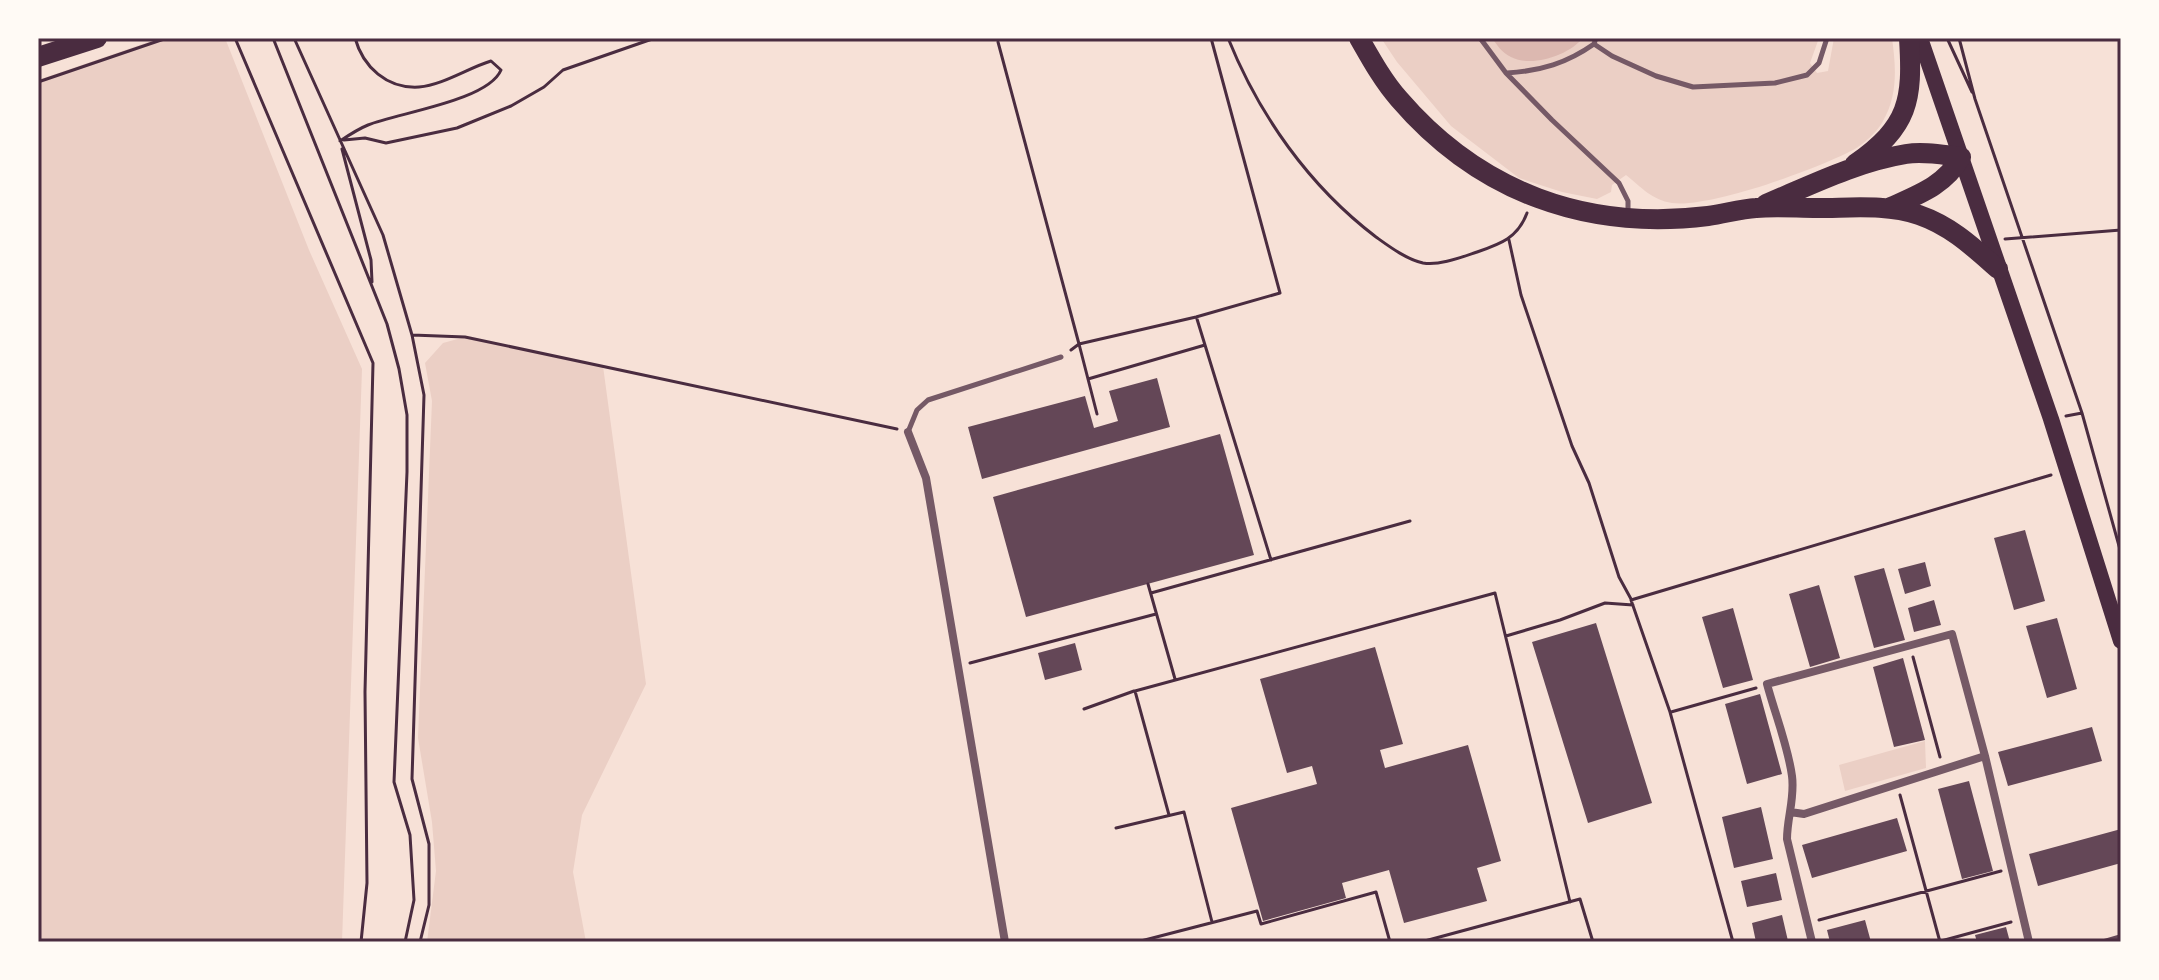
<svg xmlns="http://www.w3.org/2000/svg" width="2159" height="980" font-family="'Times New Roman',serif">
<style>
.green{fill:#ebcfc5}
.water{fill:#dcb8b0}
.building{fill:#644757}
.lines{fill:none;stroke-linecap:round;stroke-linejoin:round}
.path{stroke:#4a2c40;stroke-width:3}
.service{stroke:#755966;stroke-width:5}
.minor{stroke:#755966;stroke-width:8}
.secondary{stroke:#4a2c40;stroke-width:16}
.motorway{stroke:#4a2c40;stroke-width:20}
.neatline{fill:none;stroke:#4a2c40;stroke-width:3}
</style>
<rect width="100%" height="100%" fill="#f7e1d7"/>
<path class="green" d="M160 38H225L309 250 362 369 342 942H38V80Z
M1381 38H1819L1810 63 1817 73 1828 71 1834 38H1892C1896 67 1898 95 1883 121 1878 131 1863 145 1853 150 1817 169 1710 208 1672 203 1652 200 1641 187 1626 175L1612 185 1611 192 1597 199 1562 192 1519 178 1451 126 1397 62Z
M465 337 603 366 646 684 582 815 573 872 586 942H427L436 871 432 822 418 738 432 401 425 363 443 343Z
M1925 741 1926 768 1845 791 1839 765Z"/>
<path class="water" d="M1492 38H1583C1569 55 1532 68 1511 57 1502 53 1497 45 1492 38Z"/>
<path class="building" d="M1157 378 1170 427 982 479 968 427 1085 396 1094 428 1118 421 1109 391Z
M1220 434 1254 555 1026 617 993 497Z
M2025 530 2045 601 2014 610 1994 538Z
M1925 562 1931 586 1905 594 1898 569Z
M1884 568 1905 640 1874 648 1854 576Z
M1819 585 1840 658 1810 667 1789 594Z
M1934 600 1941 625 1914 632 1908 608Z
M1733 608 1753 680 1723 688 1702 617Z
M2057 618 2077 689 2047 698 2026 626Z
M1596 623 1652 803 1588 823 1532 642Z
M1075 643 1082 670 1045 680 1038 653Z
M1375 647 1403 744 1380 750 1385 768 1468 745 1501 861 1477 868 1487 901 1404 923 1389 870 1342 883 1346 898 1263 921 1231 808 1317 784 1312 766 1287 773 1260 679Z
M1903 658 1925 740 1894 747 1873 667Z
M1760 694 1782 774 1747 784 1725 704Z
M2092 727 2102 761 2008 786 1998 752Z
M1969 781 1993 871 1962 879 1938 789Z
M1761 807 1773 859 1734 868 1722 817Z
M1897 818 1907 851 1812 878 1802 845Z
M2121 829V863L2038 886 2029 854Z
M1776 873 1782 900 1747 907 1741 881Z
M1782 915 1788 941 1756 942 1752 923Z
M1865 920 1871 942H1830L1827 930Z
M2006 927 2010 942H1977L1975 935Z
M2121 934V942H2097V941Z"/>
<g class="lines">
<path class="path" d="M235 38 373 363 365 692 367 883 361 942
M273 38 387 324 399 369 407 415V472L394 782 410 835 414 900 405 942
M294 38 383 235 412 335 424 395 412 779 429 844V905L420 942
M1228 38C1259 115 1309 186 1376 237 1390 247 1406 259 1423 263 1439 266 1462 257 1477 252 1500 244 1518 238 1527 213
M1947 38 1972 92
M1959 38 1975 99 2082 413 2121 553
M998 42 1079 344 1196 317 1280 293 1211 38
M38 82 167 38
M344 140 365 138 386 143 457 128 511 106 544 87 563 70 655 38
M340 141C349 135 358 129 368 125 397 113 488 101 501 70L491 61C468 68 443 85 419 87 387 89 363 67 355 38
M342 149 371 260 372 282
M2005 239 2121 230
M1509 240 1521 295 1572 446 1589 483 1619 577 1631 599
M1197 319 1271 560
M412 335 465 337 897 429
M1071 350 1079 344 1097 414
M1088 379 1205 345
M2066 416 2082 413
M1148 584 1175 679
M1151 593 1410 521
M1506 636 1560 620 1605 603 1633 605
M1913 657 1940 757
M970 663 1156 614
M1084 709 1134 691
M1671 712 1756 688
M1900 795 1940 942
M1169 815 1135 691 1495 593 1570 902
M1116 828 1184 812 1212 922
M1819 920 2001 871
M1941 941 2011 922
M1137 942 1257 911 1261 924 1376 892 1390 942
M1421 942 1580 899 1593 942
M1733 942 1670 712 1631 600 2051 475"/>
<path class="service" d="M1480 38 1506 73 1552 120 1619 183 1628 201V214
M1594 44 1612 56 1656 76 1693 87 1775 83 1807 75 1819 63 1827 38
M1507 73C1541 71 1567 63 1594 44L1596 38
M908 432 917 410 928 400 1061 357"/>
<path class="minor" d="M908 432 926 478 1005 942
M1790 812 1804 814 1985 756
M1812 942 1787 839C1787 818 1795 798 1792 776 1788 746 1775 714 1767 684L1952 634 1985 756 2029 942"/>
<path class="secondary" d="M1920 38 2051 419 2121 641"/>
<path class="motorway" d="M1359 38C1371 59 1383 81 1399 99 1479 192 1586 231 1708 216 1724 214 1740 209 1756 208 1776 206 1797 208 1817 208 1852 208 1886 204 1919 215 1951 226 1973 247 1998 269
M38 57 97 38
M1855 164C1909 126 1913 101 1909 38
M1766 204C1811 185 1857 162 1906 154 1924 151 1943 155 1961 157 1945 185 1920 194 1891 207"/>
</g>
<rect width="2159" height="980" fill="none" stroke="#fffaf5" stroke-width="80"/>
<rect x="40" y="40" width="2079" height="900" class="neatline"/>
</svg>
